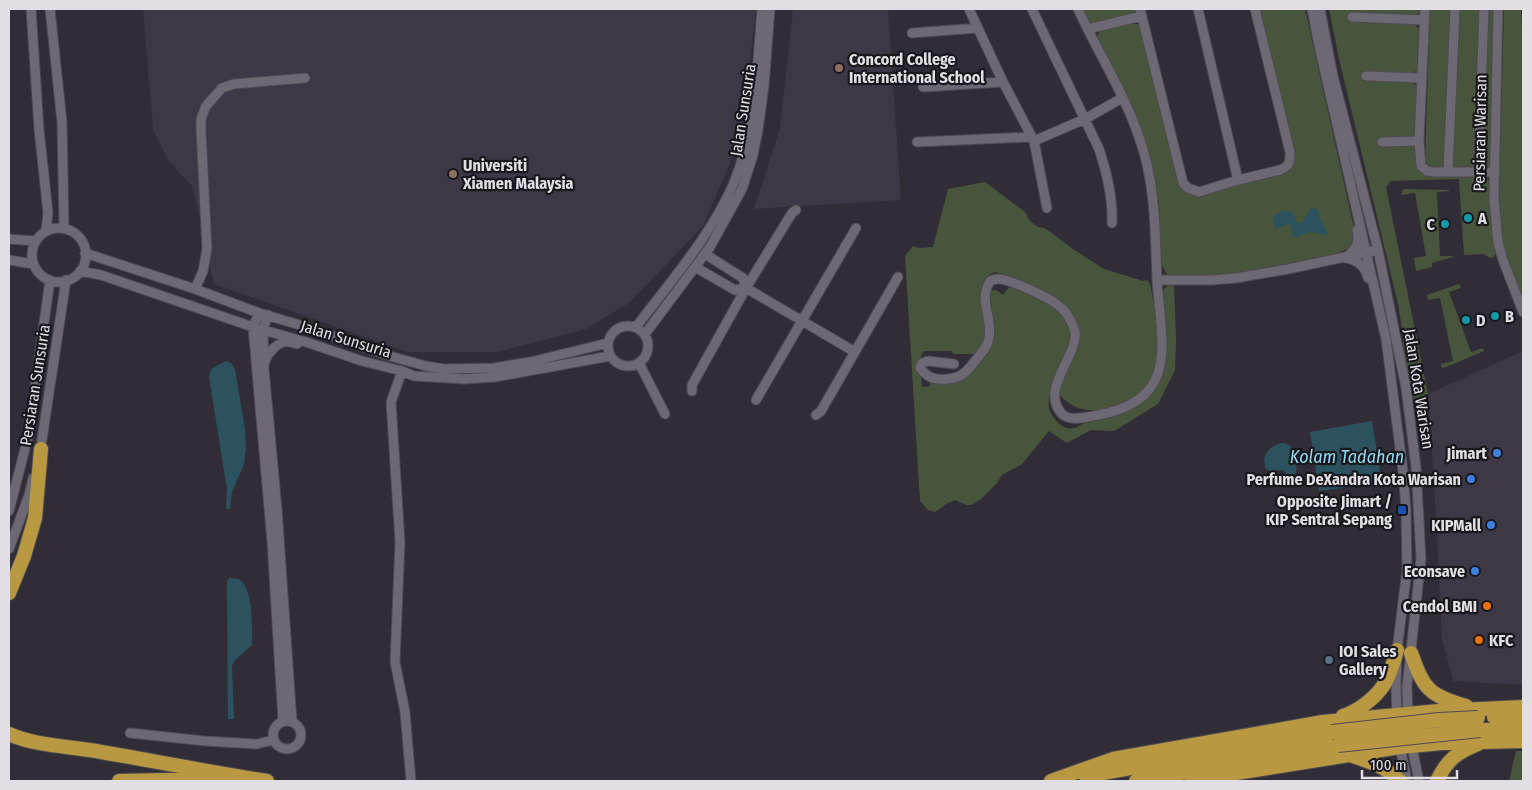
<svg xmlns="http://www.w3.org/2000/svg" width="1532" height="790" font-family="'Fira Sans Condensed',sans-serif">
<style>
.built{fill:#3d3746}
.green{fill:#47553c}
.water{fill:#2c525f}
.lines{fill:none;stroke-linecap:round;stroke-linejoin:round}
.minor-casing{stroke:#4d4a51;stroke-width:11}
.highway-casing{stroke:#4d4a51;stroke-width:16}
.minor{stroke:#6d6973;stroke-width:9}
.highway{stroke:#b89840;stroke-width:14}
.highway-bridge-casing{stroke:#4d4a51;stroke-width:16;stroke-linecap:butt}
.highway-bridge{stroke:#b89840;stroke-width:14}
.education-dot{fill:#8d6e63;stroke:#18171b;stroke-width:2}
.culture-dot{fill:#0f9aa8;stroke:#18171b;stroke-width:2}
.shop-dot{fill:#3f7fe0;stroke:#18171b;stroke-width:2}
.transit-dot{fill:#1a4fb4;stroke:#18171b;stroke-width:2}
.food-dot{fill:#e8710a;stroke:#18171b;stroke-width:2}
.service-dot{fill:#5c6f8a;stroke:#18171b;stroke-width:2}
.labels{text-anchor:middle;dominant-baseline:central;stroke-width:4.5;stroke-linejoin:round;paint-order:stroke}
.poi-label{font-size:16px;font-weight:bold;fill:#e1dee4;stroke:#18171b;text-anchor:start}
.street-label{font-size:16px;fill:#e1dee4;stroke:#18171b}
.water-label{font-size:18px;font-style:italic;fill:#93daf3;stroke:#18171b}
</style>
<rect width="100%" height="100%" fill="#312d37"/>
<path class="built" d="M143 9H756L742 135 703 226 629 303 586 329 497 352H407L214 284 193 187 168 160 153 130Z
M793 9H888L901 200 754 209 780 128Z
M1523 351V685L1453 681 1442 639 1436 515 1428 394Z"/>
<path class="green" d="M1083 9H1136L1135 14 1095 24H1091Z
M1259 9H1305L1356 237C1353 247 1347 249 1338 253L1252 274 1175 278 1167 274 1161 264 1159 203 1146 146 1097 36 1101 30C1111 28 1133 19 1141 26L1179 187 1192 195 1288 172 1293 166 1294 154Z
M1329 9H1421L1417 15 1414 16 1350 13V21L1414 24 1419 29 1417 71 1410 73 1363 71V81L1412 82 1416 85 1418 89 1415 136 1409 137 1378 138 1379 146H1414L1416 148C1417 160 1416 169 1426 176H1483L1488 179 1490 183 1494 239 1496 252 1493 258 1488 257 1484 254 1464 255 1459 179 1391 181 1386 187 1428 394 1411 400 1403 353V335L1398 304 1339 59Z
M1430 9H1480L1474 166C1465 171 1440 169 1429 167L1425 161Z
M1488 9H1495L1492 44 1491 166 1485 168 1483 165Z
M1504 9H1521L1523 48V301L1502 240 1499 194Z
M985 182 1025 212 1030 221 1038 227 1045 228 1073 249 1104 269 1143 281 1147 280 1150 284C1155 307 1162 349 1155 371 1152 378 1148 386 1143 391 1126 407 1088 418 1069 403 1063 399 1059 396 1059 388L1077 332 1043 293 1009 276 995 272 986 277C973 295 991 319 985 340 984 345 979 350 977 354H953L952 351H924C915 362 922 374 922 387L930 386V383L951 381 993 339V320L990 291 996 290 1003 295 1010 286C1032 296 1079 311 1068 344 1063 360 1054 374 1051 391 1049 398 1047 406 1051 413 1055 421 1064 431 1074 428 1078 427 1081 424 1085 423 1097 419 1110 417 1122 413 1159 399 1168 370 1166 333 1166 320 1161 305 1162 292L1168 285 1174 284 1176 340 1175 370 1158 404 1114 431 1091 430 1067 443 1049 431 1022 464 1002 475 997 483 981 499 971 505H967L955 500 948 503 935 512 928 510 920 501 905 256 913 246 919 248 933 247 948 189Z
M1404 189 1449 190V191L1437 192 1440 256H1453V257L1432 263V267L1416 271 1414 258 1426 256 1415 193 1402 195V191Z
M1459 284 1461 288 1449 292 1471 352 1483 348 1484 351 1444 368 1441 367V364L1453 361 1440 298 1428 300 1427 295Z
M1516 751H1523V781H1509Z"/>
<path class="water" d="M1311 208 1317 209 1319 212 1320 218 1328 235 1309 232 1296 237H1293L1291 225 1288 224 1277 229 1273 224 1274 216C1282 211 1286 209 1294 214L1296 222 1301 224Z
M226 361 231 363 235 369 245 429 246 448 244 464 232 492 230 509H226L227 489 209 377 211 369Z
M1372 421 1382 483 1319 491 1310 432Z
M1281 443C1298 443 1299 466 1294 478L1291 479 1287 477 1286 473 1283 470 1270 471 1266 469C1261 456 1268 447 1281 443Z
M229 578C233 578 237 578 240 580 254 591 252 628 252 645L235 660 232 666 234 719H228L227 581Z"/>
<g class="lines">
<g class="minor-casing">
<path id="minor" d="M31 9 39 129 48 213 46 231
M50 9 62 122 64 228
M969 9 1003 82 1034 141 1047 208
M1032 9 1099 149C1107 173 1113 197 1112 223
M1078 9C1098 53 1125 94 1140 140 1156 185 1155 233 1157 280H1212L1236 278 1288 269 1373 251
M1140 9 1183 183 1188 188 1199 192 1238 180 1280 170C1290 166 1290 162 1290 152L1255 9
M1198 9 1238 180
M1312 9 1319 46 1386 339 1403 471 1406 509 1407 570 1397 650 1396 688 1397 719
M1320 9 1333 76 1378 250 1406 388 1416 467 1421 559 1407 686 1408 717
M1425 9 1419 141 1421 166 1427 171 1435 172H1495
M1498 9 1494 199 1498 243 1503 260 1523 312
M1352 17 1424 20
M1088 29 1142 16
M912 33 978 28
M1366 76 1422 78
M923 87 1003 82
M1034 141 1085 119 1122 98
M917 142 1031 137
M1382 142 1419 141
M1448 172 1455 9
M1478 172 1484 9
M32 255a27 27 0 1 1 54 0a27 27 0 1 1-54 0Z
M9 239 36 241
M85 253 195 289 259 313 310 328 386 355 426 366 444 369 494 368 530 362 608 343
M705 254 743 278 746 288
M1346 258C1358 260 1365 266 1368 278
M1346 258C1356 248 1360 244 1357 230
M9 260 33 264
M695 267 735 290 746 288 855 352
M80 271 101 275 253 327 306 342 362 361 402 371 414 376 464 379 495 377 610 356
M195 289 203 271 207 249 201 130V119L206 106 222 88 234 84 305 78
M259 313 253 327 272 542 283 721
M268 315 263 329 264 369 277 509 292 721
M608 346a20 20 0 1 1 40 0a20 20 0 1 1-40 0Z
M636 327C670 282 710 237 733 185 756 131 757 67 762 9
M645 334 710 247 742 189 753 155 758 130 764 86 770 9
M265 362C266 355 276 344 284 342 288 341 293 343 297 344
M639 363 665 414
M954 364 928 361 922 363 920 368C928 378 934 380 947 379 961 378 967 372 975 361 980 354 988 347 989 338 993 317 978 301 990 281 990 281 996 279 997 279 1008 278 1050 298 1059 306 1066 311 1073 323 1075 332 1078 356 1039 390 1062 414 1070 422 1088 417 1098 415 1181 400 1161 342 1157 280
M402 371 391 402 400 542 395 662 405 712 411 781
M692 391V385L746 288 792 213 796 210
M756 400 856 228
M816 415 821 411 898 277
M40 453 66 280
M9 511 28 437 50 280
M9 549 29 495 33 478
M273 735a14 14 0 1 1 28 0a14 14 0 1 1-28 0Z
M130 733 205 741 257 744 273 740
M1399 742 1407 781
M1411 742 1419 781"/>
</g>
<g class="highway-casing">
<path id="highway" d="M9 593 24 556 35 518 41 449
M1411 653C1424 689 1428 695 1466 706
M1343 716C1358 711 1374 699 1383 686 1390 676 1394 661 1397 650
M1494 717H1523
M1480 730 1523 729
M9 734C36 746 67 746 96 751 153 761 209 772 267 781
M1353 756C1371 762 1386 767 1400 781
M1086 776 1332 732
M119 781 215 779
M1051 781 1113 759 1323 722 1439 711 1523 707
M1136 781 1338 745
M1192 781 1236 773 1400 747 1442 743 1523 741
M1437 781C1447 760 1457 752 1478 744"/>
</g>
<use href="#minor" class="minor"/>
<use href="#highway" class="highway"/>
<g class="highway-bridge-casing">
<path id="highway-bridge" d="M1332 732 1439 720 1478 718
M1338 745 1480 730"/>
</g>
<use href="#highway-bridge" class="highway-bridge"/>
</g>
<g class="education-dot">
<circle cx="839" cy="68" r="5"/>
<circle cx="453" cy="174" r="5"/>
</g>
<g class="culture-dot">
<circle cx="1468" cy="218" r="5"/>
<circle cx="1445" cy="224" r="5"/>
<circle cx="1495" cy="316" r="5"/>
<circle cx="1466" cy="320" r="5"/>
</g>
<g class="shop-dot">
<circle cx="1497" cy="453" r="5"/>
<circle cx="1471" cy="479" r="5"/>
<circle cx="1491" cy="525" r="5"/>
<circle cx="1475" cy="571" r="5"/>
</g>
<rect class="transit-dot" x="1397" y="505" width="10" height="10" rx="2.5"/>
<g class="food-dot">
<circle cx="1487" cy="606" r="5"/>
<circle cx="1479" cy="640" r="5"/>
</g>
<circle class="service-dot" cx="1329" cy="660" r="5"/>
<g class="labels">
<g class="poi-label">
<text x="849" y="59">Concord College<tspan x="849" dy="18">International School</tspan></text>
<text x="463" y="165">Universiti<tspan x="463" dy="18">Xiamen Malaysia</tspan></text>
<text x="1478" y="218">A</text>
<text x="1435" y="224" text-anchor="end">C</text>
<text x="1505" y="316">B</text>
<text x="1476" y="320">D</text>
<text x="1487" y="453" text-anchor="end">Jimart</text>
<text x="1461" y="479" text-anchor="end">Perfume DeXandra Kota Warisan</text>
<text x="1392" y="501" text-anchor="end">Opposite Jimart /<tspan x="1392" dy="18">KIP Sentral Sepang</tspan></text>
<text x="1481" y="525" text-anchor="end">KIPMall</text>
<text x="1465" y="571" text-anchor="end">Econsave</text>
<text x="1477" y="606" text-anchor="end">Cendol BMI</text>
<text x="1489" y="640">KFC</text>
<text x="1339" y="651">IOI Sales<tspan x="1339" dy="18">Gallery</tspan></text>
</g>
<g class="street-label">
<text transform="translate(743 110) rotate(-81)">Jalan Sunsuria</text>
<text transform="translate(1480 133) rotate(-89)">Persiaran Warisan</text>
<text transform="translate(346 339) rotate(17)">Jalan Sunsuria</text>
<text transform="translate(35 385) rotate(-81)">Persiaran Sunsuria</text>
<text transform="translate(1419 389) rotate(81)">Jalan Kota Warisan</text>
</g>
<g class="water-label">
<text x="1347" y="457">Kolam Tadahan</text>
</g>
</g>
<rect width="1532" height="790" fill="none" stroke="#e1dee4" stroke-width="20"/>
<path d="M1362 770v8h95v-8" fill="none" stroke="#e1dee4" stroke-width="2.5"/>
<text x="1370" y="770" font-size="15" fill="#e1dee4" stroke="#18171b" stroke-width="4" paint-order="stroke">100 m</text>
</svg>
